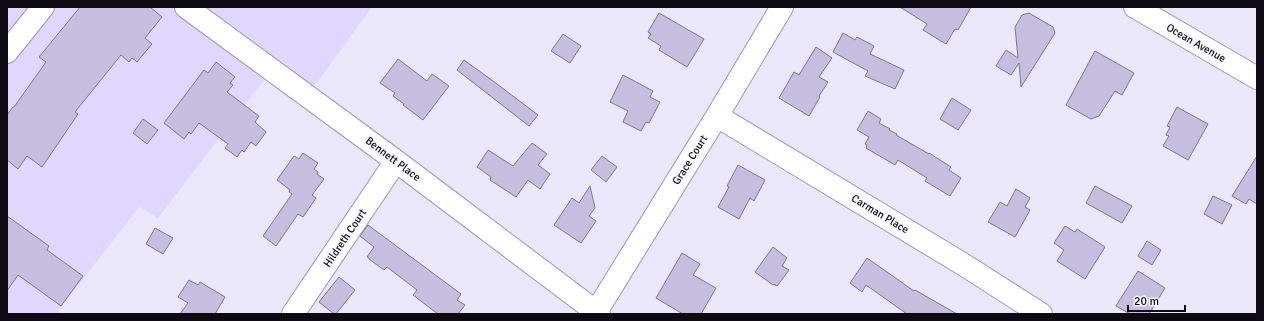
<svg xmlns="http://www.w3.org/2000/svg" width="1264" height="321" font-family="Signika,sans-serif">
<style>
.built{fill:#e0d7ff}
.building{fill:#c5bede;stroke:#7b7592}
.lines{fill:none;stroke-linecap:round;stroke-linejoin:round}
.minor-casing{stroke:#9c95b4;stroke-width:24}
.primary-casing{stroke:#9c95b4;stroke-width:24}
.minor{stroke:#fff;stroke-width:22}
.primary{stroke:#fff;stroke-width:22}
.labels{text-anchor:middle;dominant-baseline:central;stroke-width:3.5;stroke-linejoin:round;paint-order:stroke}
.street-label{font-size:11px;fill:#0d0a14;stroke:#f8f7fd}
</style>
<rect width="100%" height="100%" fill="#ebe7fb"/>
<path class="built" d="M7 7H372L305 99 273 68 158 218 139 207 56 314H7Z"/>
<path class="building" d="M80 7H150L162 17 145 38 152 44 137 62 132 58 129 62 121 55 75 112 78 114 42 167 27 156 18 169 7 160V115L13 107H14L46 62 39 57Z
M900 7H971L958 30 955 29 946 44 923 30 927 24Z
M659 13 704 39 687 67 659 50 661 46 648 38 651 34 648 32Z
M1029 13 1053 27 1055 33 1021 87 1019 63 1011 75 996 66 1006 50 1018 58 1015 27 1022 15Z
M843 33 855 40 857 37 874 46 870 54 904 70 895 89 865 76 868 71 833 52Z
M563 34 581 46 570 63 551 51Z
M816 47 832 58 819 77 828 82 819 96 820 97 809 116 779 98 794 72 799 75Z
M1095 51 1134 73 1122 95 1115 91 1099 116 1091 119 1066 105Z
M398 59 427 81 432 74 449 86 423 120 403 105 404 104 393 96 395 93 380 83Z
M464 60 493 81 538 115 529 126 457 70Z
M216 62 235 77 230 83 233 85 227 92 259 116 255 122 266 132 256 146 251 142 244 152 242 150 237 157 225 148 228 144 199 123 191 134 189 132 184 139 164 123 204 70 208 73Z
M623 75 653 91 650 97 660 102 649 123 646 122 641 131 623 122 628 111 610 102Z
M952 98 971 110 958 130 940 119Z
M1177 107 1208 124 1188 160 1163 146 1169 136 1166 135 1170 127 1167 126Z
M868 111 881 119 879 123 890 129 889 130 897 134 896 135 929 154V153L951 167 949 170 961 178 950 196 925 181 927 178 898 160 895 165 866 148 867 145 865 144 869 137 857 130Z
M143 119 158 130 147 144 133 133Z
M532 143 547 154 538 165 550 174 540 189 528 180 516 197 490 180 491 177 477 167 488 150 513 166Z
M303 153 318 163 314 169 318 172 317 174 324 179 312 195 316 198 303 217 298 214 276 246 263 236 292 194 289 192 290 190 277 180 294 156 299 159Z
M602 156 617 167 606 182 591 170Z
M1257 156V204L1249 199 1246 204 1232 196Z
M738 165 765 180 754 201 750 198 739 219 718 207 729 187 727 186Z
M590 186 595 208 589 216 596 221 581 243 554 225 572 198 579 203Z
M1095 186 1132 206 1122 223 1086 203Z
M1016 189 1030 198 1025 207 1030 210 1015 237 988 222 1000 202 1007 206Z
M1213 196 1232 205 1222 224 1204 214Z
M7 216 49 246 47 250 83 276 61 306 18 275 7 291Z
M368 225 461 294 457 300 465 305 458 314H438L413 295 417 290 387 267 384 270 369 259V258L367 257 374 247 360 236Z
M1065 226 1075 232 1077 229 1105 247 1085 279 1057 261 1064 250 1054 243Z
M155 228 173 238 163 254 146 244Z
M1147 241 1161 250 1152 265 1138 256Z
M773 247 787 258 782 266 789 270 777 286 774 284 773 285 755 272Z
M682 253 700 264 693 275 716 288 701 314H683L656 298Z
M867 258 914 291 915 290 957 314H907L866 285 862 292 850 283Z
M1138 271 1165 288 1149 314H1130L1116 306Z
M339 277 355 290 336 314H334L319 302Z
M189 280 198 285 200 282 225 297 215 314H180L188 303 178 297Z"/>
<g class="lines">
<g class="minor-casing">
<path id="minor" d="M186 7 396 161 599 314
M1135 7 1257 78
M717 116 961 263 1041 314
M596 312 717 116 782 7
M293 314 396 161"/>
</g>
<g class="primary-casing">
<path id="primary" d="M7 52 43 7"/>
</g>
<use href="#minor" class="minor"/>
<use href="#primary" class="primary"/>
</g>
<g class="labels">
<g class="street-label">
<text transform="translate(1196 43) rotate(30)">Ocean Avenue</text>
<text transform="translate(393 159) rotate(37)">Bennett Place</text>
<text transform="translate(690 160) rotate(-58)">Grace Court</text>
<text transform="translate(880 214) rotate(31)">Carman Place</text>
<text transform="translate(345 238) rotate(-56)">Hildreth Court</text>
</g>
</g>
<rect width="1264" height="321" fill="none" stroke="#0d0a14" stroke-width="16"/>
<path d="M1128 305v6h57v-6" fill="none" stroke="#0d0a14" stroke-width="2"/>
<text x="1134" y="305" font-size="12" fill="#0d0a14" stroke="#f8f7fd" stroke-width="3" paint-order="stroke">20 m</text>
</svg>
